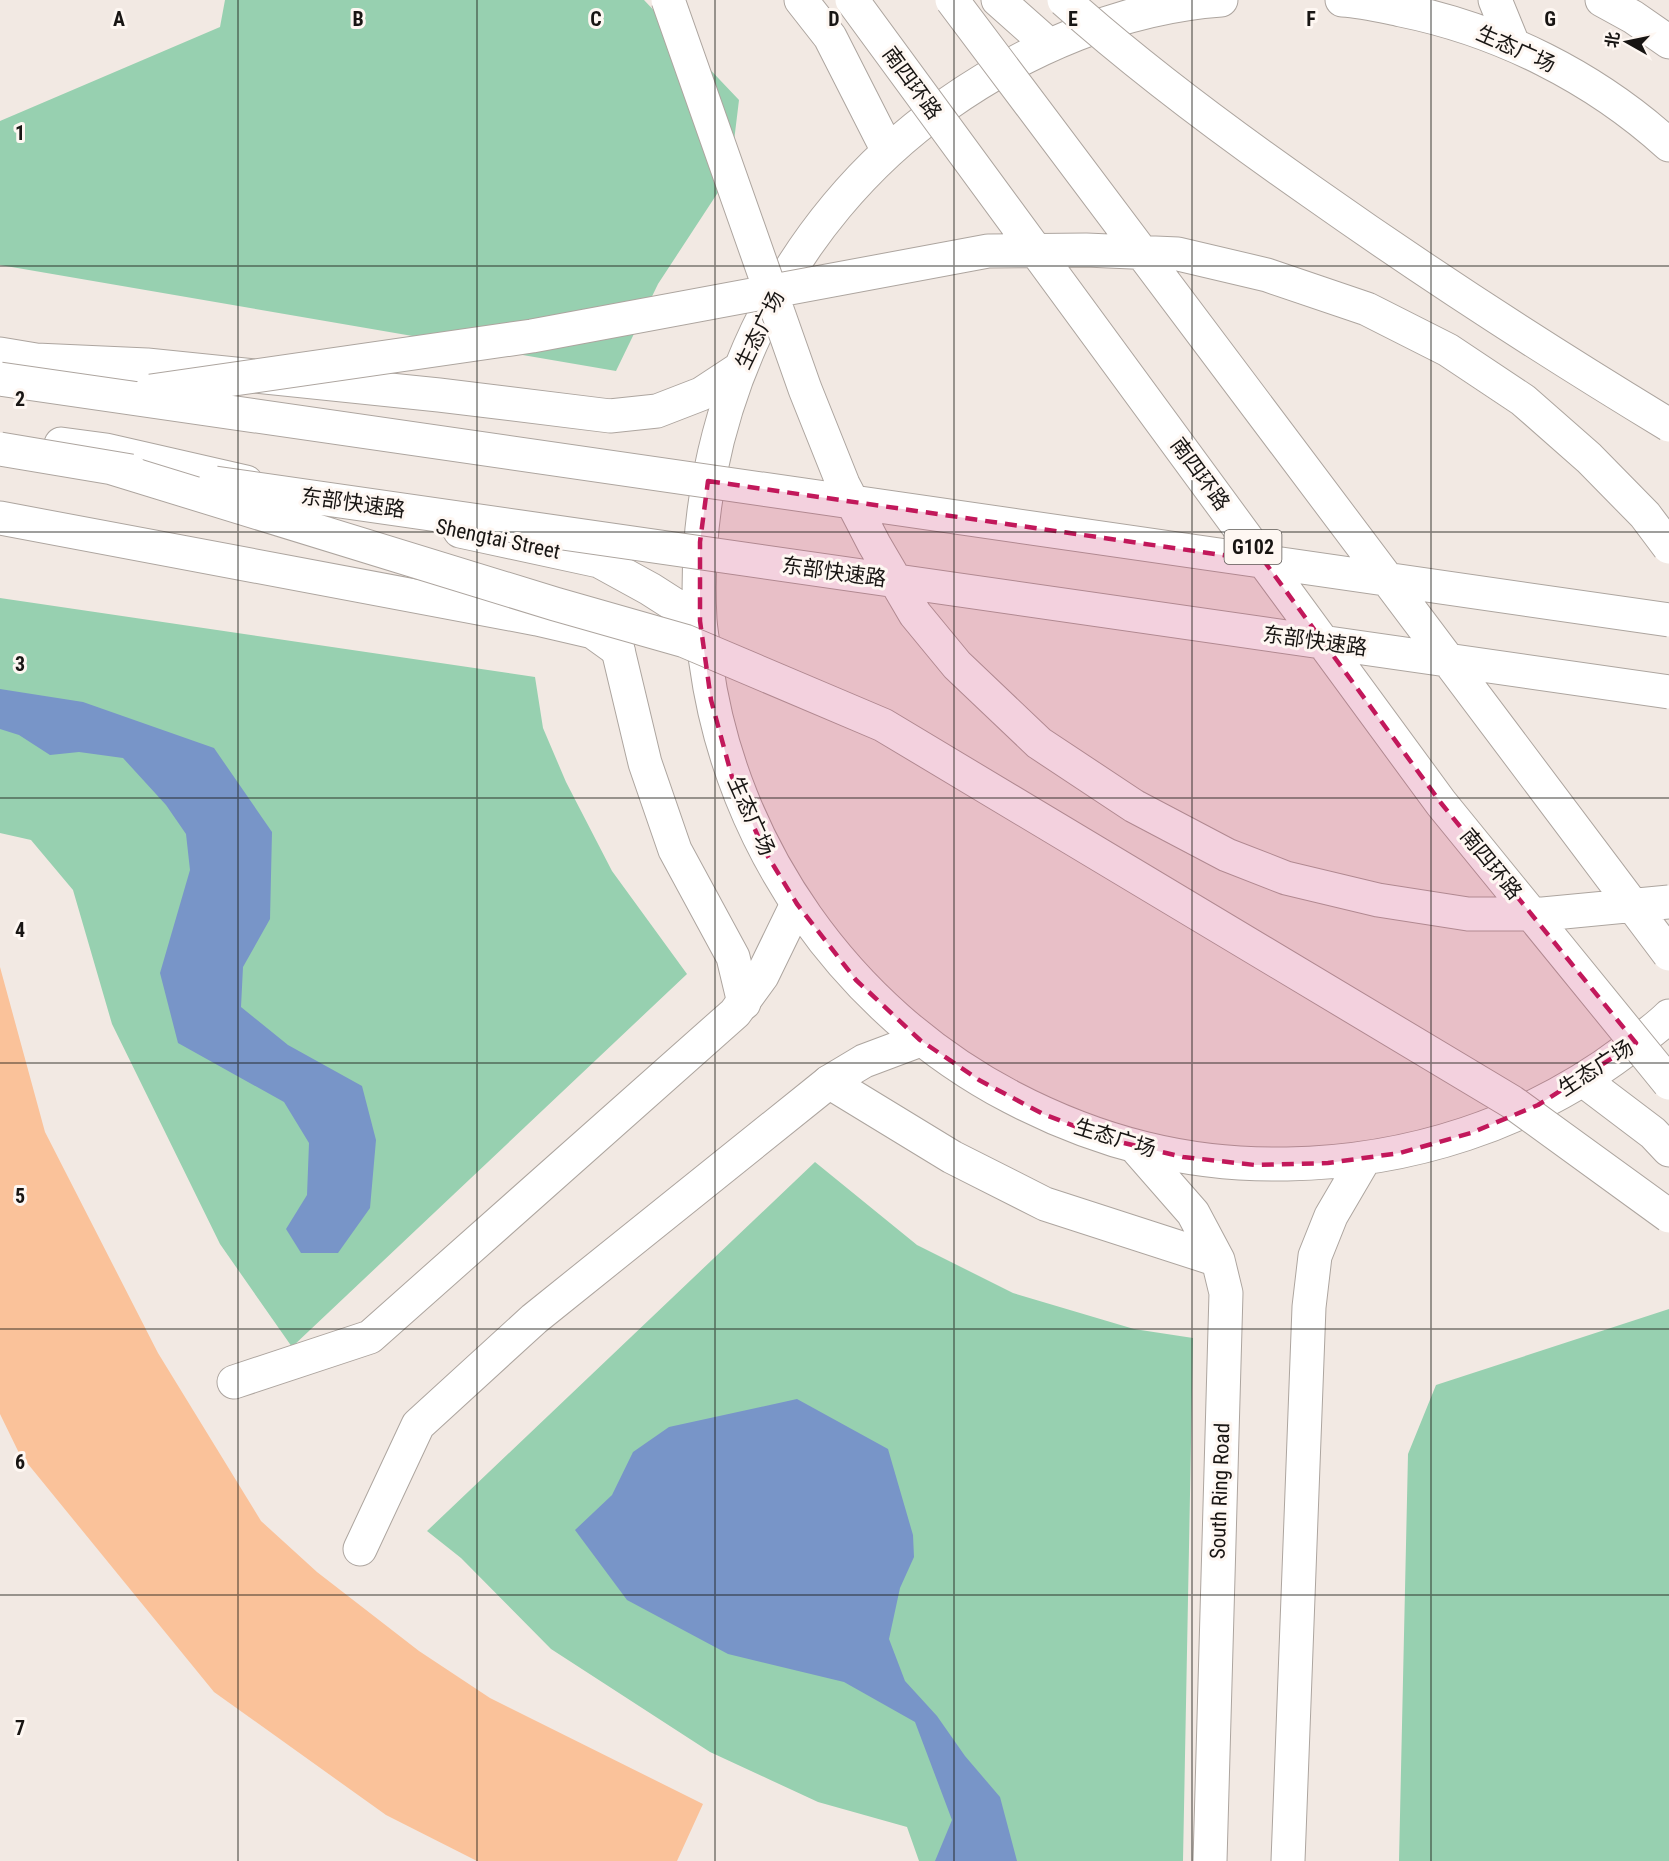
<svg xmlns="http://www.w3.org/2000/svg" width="1669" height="1861" font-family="'Roboto Condensed','Noto Sans SC',sans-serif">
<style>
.green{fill:#97d0b0}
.water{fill:#7895c8}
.building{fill:#fac29a}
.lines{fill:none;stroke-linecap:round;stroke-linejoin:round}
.minor-casing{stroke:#ada59f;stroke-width:35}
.major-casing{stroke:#ada59f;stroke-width:35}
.minor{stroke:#fff;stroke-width:33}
.major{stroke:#fff;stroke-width:33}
.highway-bridge-casing{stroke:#ada59f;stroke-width:35;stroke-linecap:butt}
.highway-bridge{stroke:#fff;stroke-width:33}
.marked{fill:#c2185b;fill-opacity:0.2;stroke:#c2185b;stroke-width:4.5;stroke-dasharray:12 8;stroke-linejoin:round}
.grid{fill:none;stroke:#181513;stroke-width:1.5;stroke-opacity:0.55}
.labels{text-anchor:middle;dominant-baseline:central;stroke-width:6;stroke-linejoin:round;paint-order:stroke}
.shield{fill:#fef7f2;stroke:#5d5956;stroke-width:1.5}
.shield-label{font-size:20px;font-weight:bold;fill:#181513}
.street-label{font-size:21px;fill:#181513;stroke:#fef7f2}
.grid-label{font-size:20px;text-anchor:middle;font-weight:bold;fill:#181513;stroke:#fef7f2;stroke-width:6;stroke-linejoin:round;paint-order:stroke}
</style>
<rect width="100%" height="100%" fill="#f2e9e3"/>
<path class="green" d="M225 0H644L739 100 730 174 658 284 616 371 0 265V121L220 27Z
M0 598 535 677 543 728 566 782 612 871 687 974 292 1347 220 1244 112 1024 73 890 31 840 0 833Z
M815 1162 917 1245 1013 1293 1134 1329 1193 1338 1183 1861H919L907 1827 818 1802 710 1752 551 1649 461 1558 427 1531Z
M1669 1309V1861H1399L1408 1454 1436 1385Z"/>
<path class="water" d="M0 689 83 702 214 748 272 832 270 919 243 967 241 1007 288 1045 362 1086 376 1140 370 1208 338 1253H301L286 1229 307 1195 309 1143 284 1102 178 1043 160 973 190 870 186 834 166 805 123 758 79 752 50 755 19 735 0 729Z
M797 1399 888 1449 913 1535 914 1557 900 1588 889 1639 905 1681 937 1716 965 1756 1000 1797 1017 1861H935L952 1820 915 1722 844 1682 728 1654 627 1600 575 1530 612 1495 633 1452 669 1427Z"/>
<path class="building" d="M0 967 45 1132 158 1353 261 1521 317 1572 419 1651 490 1698 703 1804 677 1861H477L386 1815 214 1692 19 1453 0 1414Z"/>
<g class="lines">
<g class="minor-casing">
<path id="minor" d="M0 518 537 619 593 632 618 650
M234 1382 370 1337 735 1013 762 976 797 904
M360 1549 418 1425 534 1319 829 1082 864 1061 920 1040"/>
</g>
<g class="major-casing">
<path id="major" d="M801 0 830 37 888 151
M998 0 1049 45
M1221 0C1123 7 1025 49 946 105 781 221 689 419 700 620 701 634 704 649 706 663 731 847 847 1011 1011 1097 1099 1143 1188 1166 1287 1164 1409 1162 1528 1124 1626 1050 1641 1039 1656 1029 1669 1016
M1342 0C1363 1 1382 6 1401 10 1500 30 1594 77 1669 145
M1495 0 1513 44
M1602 0 1633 17 1669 42
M0 354 36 360 147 365 439 395 610 416 657 411 701 394 739 369
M61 444 106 450 246 482
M460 531 599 561 650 589 700 621
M618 650 645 763 675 850 733 957 744 1003
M1583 1080 1653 1133 1669 1150
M829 1082 952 1157 1045 1204 1218 1260
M1137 1149 1193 1213 1218 1260 1226 1293 1210 1861
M1288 1861 1309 1307 1315 1256 1331 1216 1365 1158"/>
</g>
<use href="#minor" class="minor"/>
<use href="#major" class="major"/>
<g class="highway-bridge-casing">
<path id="highway-bridge" d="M668 0 805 389 843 484 874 544 915 614 957 665 1039 743 1134 806 1227 855 1286 878 1378 900 1468 914H1543L1669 902
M852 0 1441 803 1669 1083
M952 0 1669 954
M1064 0C1142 70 1226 132 1312 192 1428 274 1547 351 1669 425
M0 379 1669 620
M151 391 532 336 988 251 1086 250 1178 254 1267 275 1367 309 1448 350 1523 400 1589 458 1645 515 1669 547
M0 449 131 471
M112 468 555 604 685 641 883 725 1512 1102 1669 1216
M215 483 1669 692"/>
</g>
<use href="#highway-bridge" class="highway-bridge"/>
</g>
<path class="marked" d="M708 481 1264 561 1441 803 1636 1043 1538 1105 1471 1133 1400 1153 1328 1163 1255 1165 1183 1157 1111 1140 1043 1114 979 1080 920 1040 856 980 797 904 764 850 732 777 711 700 700 621V542Z"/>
<path class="grid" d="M238 0V1861M477 0V1861M715 0V1861M954 0V1861M1192 0V1861M1431 0V1861M0 266H1669M0 532H1669M0 798H1669M0 1063H1669M0 1329H1669M0 1595H1669"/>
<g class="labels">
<rect class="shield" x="1224.5" y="530" width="57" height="34" rx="4.5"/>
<g class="shield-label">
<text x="1253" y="547">G102</text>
</g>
<g class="street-label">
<text transform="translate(1516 49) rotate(24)">生态广场</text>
<text transform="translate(912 83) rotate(54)">南四环路</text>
<text transform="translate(760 330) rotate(-64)">生态广场</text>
<text transform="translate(1200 474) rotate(54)">南四环路</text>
<text transform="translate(353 503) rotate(8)">东部快速路</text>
<text transform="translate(498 539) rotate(12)">Shengtai Street</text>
<text transform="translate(834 572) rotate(8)">东部快速路</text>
<text transform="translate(1315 641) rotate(8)">东部快速路</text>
<text transform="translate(751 816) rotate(66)">生态广场</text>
<text transform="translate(1491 864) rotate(51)">南四环路</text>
<text transform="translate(1596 1068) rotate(-33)">生态广场</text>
<text transform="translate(1115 1138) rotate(17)">生态广场</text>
<text transform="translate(1220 1491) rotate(-88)">South Ring Road</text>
</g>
</g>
<g class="grid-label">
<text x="119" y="26">A</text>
<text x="358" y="26">B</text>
<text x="596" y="26">C</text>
<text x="834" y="26">D</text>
<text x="1073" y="26">E</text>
<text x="1311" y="26">F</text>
<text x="1550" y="26">G</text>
<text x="20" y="140">1</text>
<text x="20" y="406">2</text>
<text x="20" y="671">3</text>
<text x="20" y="937">4</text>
<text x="20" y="1203">5</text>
<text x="20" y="1469">6</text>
<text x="20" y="1735">7</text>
</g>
<g transform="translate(1627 42) rotate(279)" stroke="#fef7f2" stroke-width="4.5" paint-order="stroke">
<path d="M0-4.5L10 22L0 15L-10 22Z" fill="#181513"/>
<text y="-9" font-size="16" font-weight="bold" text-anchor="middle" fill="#181513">北</text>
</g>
</svg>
